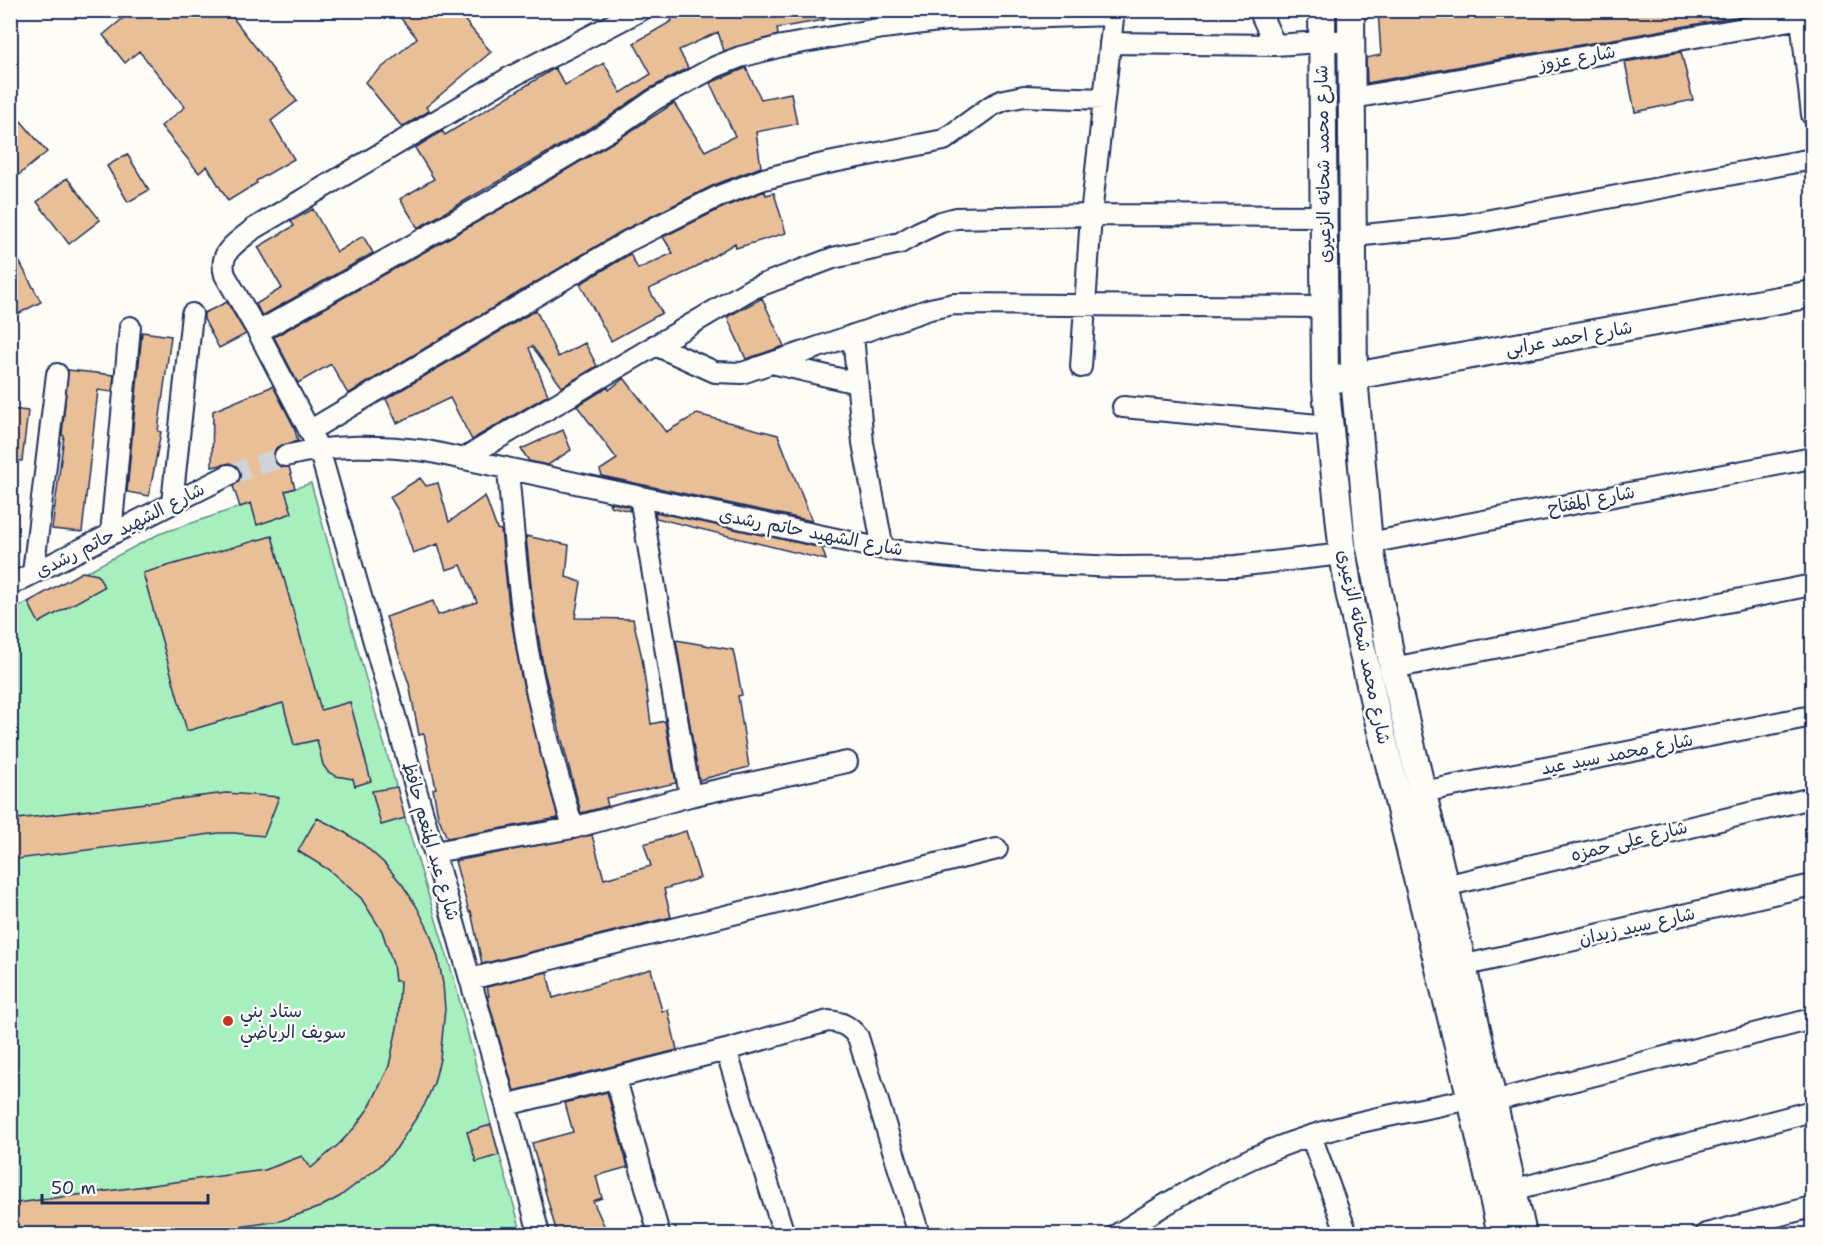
<svg xmlns="http://www.w3.org/2000/svg" width="1823" height="1245" font-family="'Shantell Sans','Playpen Sans Arabic',sans-serif">
<style>
.green{fill:#a7f0be;stroke:#61908e;stroke-width:1.5}
.building{fill:#e9bf98;stroke:#1b2f5e;stroke-width:1.5}
.lines{fill:none;stroke-linecap:round;stroke-linejoin:round}
.minor-tunnel{stroke:#d0d3d8;stroke-width:20;stroke-dasharray:20 10;stroke-linecap:butt}
.minor-casing{stroke:#1b2f5e;stroke-width:24}
.tertiary-casing{stroke:#1b2f5e;stroke-width:30}
.minor{stroke:#fdfcf7;stroke-width:20}
.tertiary{stroke:#fdfcf7;stroke-width:26}
.poi-dot{fill:#c8321e;stroke:#fdfcf7;stroke-width:2}
.labels{text-anchor:middle;dominant-baseline:central;stroke-width:5;stroke-linejoin:round;paint-order:stroke}
.street-label{font-size:18px;fill:#1b2f5e;stroke:#fdfcf7}
.poi-label{font-size:18px;fill:#1b2f5e;stroke:#fdfcf7;text-anchor:start}
</style>
<rect width="100%" height="100%" fill="#fdfcf7"/>
<filter id="ink" filterUnits="userSpaceOnUse"><feTurbulence type="fractalNoise" baseFrequency=".0167" numOctaves="2"/><feDisplacementMap in="SourceGraphic" scale="12" xChannelSelector="R" yChannelSelector="G"/><feConvolveMatrix kernelMatrix="1 2 1 2 8 2 1 2 1" color-interpolation-filters="sRGB"/></filter>
<g filter="url(#ink)">
<path class="green" d="M311 483 405 818 454 979 491 1125 522 1234H11V611L159 534Z"/>
<path class="building" d="M133 10H227L297 101 271 121 294 159 256 181 257 183 228 201 207 166 199 173 161 126 185 107 139 51 125 63 103 35Z
M394 10H456L491 52 426 107 429 111 402 127 365 82 417 38Z
M667 10H824V20L777 28 778 35 724 51 718 32 679 50 688 68 647 90 607 118 418 228 400 199 434 179 415 148 442 131 445 135 555 68 565 85 604 63 621 93 651 74 634 43 672 21Z
M1378 10H1752L1753 14 1367 83 1366 58 1381 55Z
M1681 52 1693 100 1635 112 1625 62Z
M746 68 761 99 791 93 797 124 756 132 761 167 714 185 622 231 348 394 331 364 298 383 274 337 502 208 620 138 674 103 705 151 735 136 710 83Z
M10 108 47 152 10 182Z
M127 154 149 190 128 202 107 166Z
M67 178 100 220 69 244 37 202Z
M765 191 766 195 774 193 786 233 736 248 735 243 689 271 649 289 662 313 611 341 580 284 630 254 638 269 673 253 663 237 724 207Z
M313 209 337 252 363 236 373 253 262 316 256 304 282 288 258 247 294 226 291 221Z
M10 244 41 302 10 318Z
M762 298 784 346 746 359 727 317Z
M227 302 246 334 219 348 204 319V313Z
M536 310 558 357 585 343 597 366 562 387 532 346 529 348 548 395 478 436 472 440 450 398 397 423 386 399Z
M142 332 171 336 158 431 161 432 149 496 127 492Z
M68 370 114 375 112 392 98 390 82 532 52 529 64 436 62 435Z
M624 378 666 432 697 414 778 435 812 521 602 476 600 470 617 459 577 406 608 387 609 390Z
M273 386 294 427 298 441 277 447 273 453V459L281 467H289L295 488 285 491 292 513 257 525 251 503 240 507 233 486 239 481 241 475 239 469 230 463 212 467 213 411Z
M10 409 28 411 22 461 10 460Z
M563 430 571 450 548 465 529 461 521 449Z
M420 478 426 486 438 483 449 522 485 496 497 529 501 530 509 607 521 676 558 818 447 838 438 816 433 789 436 788 424 734 419 735 409 684 386 617 433 601 438 615 477 602 461 565 446 570 438 544 413 553 399 512 390 497Z
M609 502 629 507 630 511 610 506Z
M655 512 822 548 826 560 656 518Z
M272 536 321 710 350 702 371 781 355 786 353 779 336 776 328 772 323 765 317 740 294 745 283 703 187 731 143 573Z
M526 536 569 545 566 577 581 582 575 618 633 619 642 658 651 724 665 721 676 783 606 798 608 806 581 813 544 671 533 604Z
M82 572 98 575 104 587 39 623 28 602Z
M676 640 733 650 742 695 738 696 749 767 699 780Z
M397 787 405 818 381 825 372 791Z
M226 793 279 797 264 836 234 833H219L10 860V820Z
M317 818 341 830 364 845 384 863 402 884 417 907 429 931 438 957 443 984 445 1009 440 1059 434 1083 424 1106 396 1149 379 1167 339 1197 320 1207 280 1221 188 1234H10V1204L265 1170 302 1156 311 1168 339 1144 356 1126 370 1106 389 1066 398 1023 400 981H395L393 964 382 931 361 898 329 870 298 851Z
M686 831 700 878 664 889 671 917 482 964 471 911 469 912 455 861 592 835 604 879 651 866 644 844Z
M651 969 662 1011 668 1010 677 1050 514 1091 487 996H489L487 987 547 972 553 998Z
M607 1092 628 1167 596 1176 602 1198 593 1201 608 1234H557L532 1143 573 1132 565 1103Z
M491 1125 499 1155 476 1162 467 1132Z"/>
<g class="lines">
<path class="minor-tunnel" d="M229 475 285 456"/>
<g class="minor-casing">
<path id="minor" d="M1259 10 1275 45
M1800 10 1812 115
M1110 43 1275 45 1352 40
M1353 98 1801 18
M1354 236 1464 225 1812 159
M258 332 496 198 614 128 654 100 715 67 740 57 782 46 883 28 947 20 1113 15
M853 335 863 443 883 549
M655 345 715 372 742 373 930 309 954 304 1325 307
M772 363 857 383
M1081 367 1091 215 1114 10
M1123 407 1329 426
M309 431 628 241 719 196 764 179 823 164 944 140 991 106 1004 100 1024 96 1103 99
M285 456C333 444 379 445 427 451L883 549 941 556 1000 562 1118 567 1236 566 1343 554
M463 459 751 289 833 258 900 243 919 232 941 222 956 218 1091 215 1323 216
M508 469C513 530 518 590 528 651 539 711 556 769 573 828
M640 497 690 796
M172 503 192 314
M111 534 130 327
M1369 543 1812 458
M33 573 57 374
M10 585 229 475
M1393 668 1812 585
M1422 792 1812 716
M434 852 573 828 690 796 847 762
M1445 886 1812 798
M1462 966 1812 885
M470 979 997 849
M726 1050 784 1234
M616 1079 659 1234
M1494 1101 1812 1019
M506 1105 726 1050 828 1021C842 1022 849 1026 858 1037L919 1234
M1311 1136 1347 1234
M1513 1190 1812 1111
M539 1234 506 1105 319 449 258 332 225 275C218 251 236 244 253 229L507 79 641 10
M1118 1234C1167 1203 1217 1172 1271 1150 1334 1124 1404 1113 1471 1099
M1706 1234 1812 1207"/>
</g>
<g class="tertiary-casing">
<path id="tertiary" d="M1322 10 1325 381 1343 554 1349 592 1376 711 1471 1099 1501 1234
M1351 10 1354 377 1369 543 1393 668 1445 886 1523 1234
M1337 379 1812 294"/>
</g>
<use href="#minor" class="minor"/>
<use href="#tertiary" class="tertiary"/>
</g>
</g>
<circle class="poi-dot" cx="228" cy="1021" r="6"/>
<g class="labels">
<g class="street-label">
<text transform="translate(1577 58) rotate(-10)">شارع عزوز</text>
<text transform="translate(1323 164) rotate(-91)">شارع محمد شحاته الزعيرى</text>
<text transform="translate(1569 338) rotate(-10)">شارع احمد عرابى</text>
<text transform="translate(1591 500) rotate(-11)">شارع المفتاح</text>
<text transform="translate(120 530) rotate(-27)">شارع الشهيد حاتم رشدى</text>
<text transform="translate(811 532) rotate(11)">شارع الشهيد حاتم رشدى</text>
<text transform="translate(1364 647) rotate(78)">شارع محمد شحاته الزعيرى</text>
<text transform="translate(1617 754) rotate(-11)">شارع محمد سيد عيد</text>
<text transform="translate(431 841) rotate(74)">شارع عبد المنعم حافظ</text>
<text transform="translate(1629 841) rotate(-14)">شارع على حمزه</text>
<text transform="translate(1637 926) rotate(-13)">شارع سيد زيدان</text>
</g>
<g class="poi-label">
<text x="240" y="1011">ستاد بني<tspan x="240" dy="21">سويف الرياضي</tspan></text>
</g>
</g>
<rect width="1823" height="1245" fill="none" stroke="#fdfcf7" stroke-width="36"/>
<rect x="18" y="18" width="1787" height="1209" fill="none" stroke="#1b2f5e" stroke-width="2" filter="url(#ink)"/>
<path d="M42 1194v9h166v-9" fill="none" stroke="#1b2f5e" stroke-width="3"/>
<text x="51" y="1194" font-size="18" fill="#1b2f5e" stroke="#fdfcf7" stroke-width="4.5" paint-order="stroke">50 m</text>
</svg>
